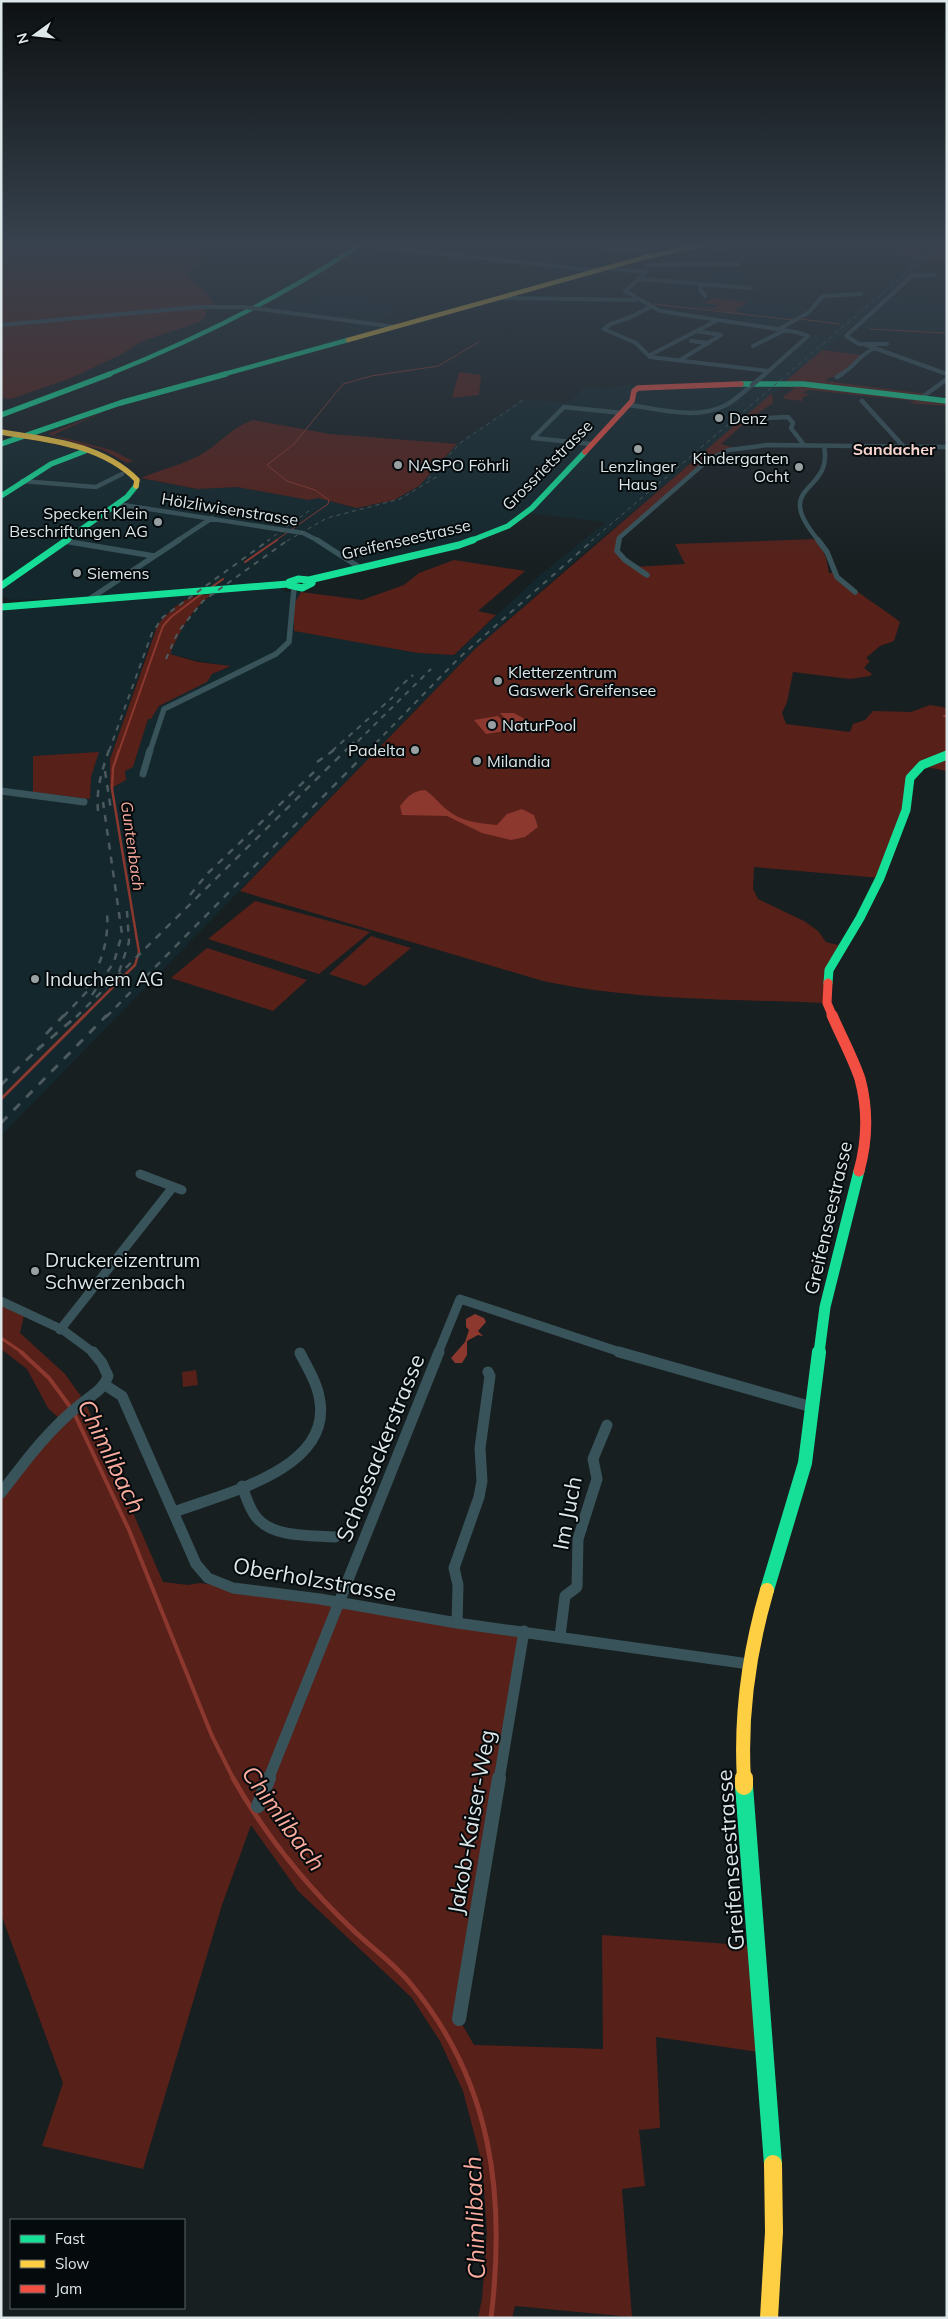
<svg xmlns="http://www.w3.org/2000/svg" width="948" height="2319" font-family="Mulish,sans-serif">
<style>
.built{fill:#13272c}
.green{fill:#572019}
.water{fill:#8c382f}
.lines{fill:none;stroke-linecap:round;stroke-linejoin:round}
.stream-far5{stroke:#8c382f;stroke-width:1}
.stream-far4{stroke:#8c382f;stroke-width:2}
.stream-far3{stroke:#8c382f;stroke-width:2.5}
.stream-far2{stroke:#8c382f;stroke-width:3}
.stream-far1{stroke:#8c382f;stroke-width:4}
.stream{stroke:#8c382f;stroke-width:5}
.street-far6{stroke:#38545a;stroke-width:4}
.street-far5{stroke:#38545a;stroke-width:4.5}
.street-far4{stroke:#38545a;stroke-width:5.5}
.street-far3{stroke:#38545a;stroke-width:7}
.street-far2{stroke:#38545a;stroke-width:9}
.street-far1{stroke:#38545a;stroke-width:11}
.street{stroke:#38545a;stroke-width:14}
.fast-far6{stroke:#16e098;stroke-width:4.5}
.fast-far5{stroke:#16e098;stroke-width:5.5}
.fast-far4{stroke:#16e098;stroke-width:7}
.fast-far3{stroke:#16e098;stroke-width:9}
.fast-far2{stroke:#16e098;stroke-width:11}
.fast-far1{stroke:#16e098;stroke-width:14}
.fast{stroke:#16e098;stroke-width:18}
.slow-far3{stroke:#ffcf43;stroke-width:4.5}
.slow-far2{stroke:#ffcf43;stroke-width:5.5}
.slow-far1{stroke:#ffcf43;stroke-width:14}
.slow{stroke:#ffcf43;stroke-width:18}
.jam-far2{stroke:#f24e42;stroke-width:5.5}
.jam-far1{stroke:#f24e42;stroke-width:9}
.jam{stroke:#f24e42;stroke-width:11}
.rail-far3{stroke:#4c5a5e;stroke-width:1;stroke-dasharray:4 4;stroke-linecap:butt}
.rail-far2{stroke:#4c5a5e;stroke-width:2;stroke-dasharray:5.5 5.5;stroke-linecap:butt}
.rail-far1{stroke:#4c5a5e;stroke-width:2.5;stroke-dasharray:7 7;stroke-linecap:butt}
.rail{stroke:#4c5a5e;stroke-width:3;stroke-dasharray:9 9;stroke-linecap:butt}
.street-bridge-far1{stroke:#38545a;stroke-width:4}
.street-bridge{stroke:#38545a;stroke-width:4.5}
.poi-dot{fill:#98a0a2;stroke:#050a0c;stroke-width:2}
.labels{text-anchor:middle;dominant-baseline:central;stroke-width:4;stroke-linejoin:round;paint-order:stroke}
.far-poi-label{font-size:16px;fill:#dde6e8;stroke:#050a0c;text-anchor:start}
.far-neighbourhood-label{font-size:16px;font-weight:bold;fill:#f9d6d0;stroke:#050a0c}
.far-street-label{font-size:16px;fill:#dde6e8;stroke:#050a0c}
.far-water-label{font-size:16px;font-style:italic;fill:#f9ab9e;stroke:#050a0c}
.poi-label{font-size:19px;fill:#dde6e8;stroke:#050a0c;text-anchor:start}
.street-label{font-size:19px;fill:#dde6e8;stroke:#050a0c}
.near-street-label{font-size:22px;fill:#dde6e8;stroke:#050a0c}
.near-water-label{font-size:24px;font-style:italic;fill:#f9ab9e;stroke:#050a0c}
</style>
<rect width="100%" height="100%" fill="#181f21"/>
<path class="built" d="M936 243H944L826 349 577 559 475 649 1 1136V612L12 608 37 606 193 595 171 610 154 633 110 759 111 789 121 782 125 771 133 767 148 719H151L156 709 212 674 230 667 169 654 178 632 201 603 212 594 274 587 281 588 285 592H301L294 604 306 632 417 653 454 655 540 575 606 522 526 513 516 521 468 542 284 582 126 596 12 600 1 596V447L23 439 86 451 112 460 136 478 197 489 237 487 308 500 318 498 348 507 366 508 407 494 419 486 457 444 523 399 568 403 585 387 612 389 621 385 756 383 808 339 804 334 827 337Z
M720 271H741L746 281 708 279 714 273H721Z
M325 294 368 297 375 304 399 307 395 312 370 323 396 327 293 354 356 330 344 327 354 322 267 310 283 299 311 302Z
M715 297 764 302 808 309 776 327 740 322 747 315 688 307Z
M889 298 947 301V333L860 328 861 322Z"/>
<path class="green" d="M201 243 204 252 201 260 188 273 198 286 203 288 215 306 205 307 206 315 202 321 143 341 120 355 71 378 11 399 1 398V244Z
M936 243 918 258 870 247 864 243Z
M947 243V272L942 262 928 259 913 271 915 272 884 297 944 244Z
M714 298 748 302 733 311 746 313 728 312 694 306 715 308 719 305 703 303Z
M822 350 861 355V358L837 377H830L825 381 927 394 922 397 947 402V406L909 403 916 401 809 390 802 393 810 394 802 398 803 401 784 399V396L795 388 780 386Z
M459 372 481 375 479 395 452 398Z
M772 393 773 403 747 421 721 444 734 448 720 452 623 533 617 551 633 567 685 564 675 544 818 539 826 558 829 573H835C855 592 878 605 900 622L894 641 880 646 866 658 870 661 864 668 872 674 870 676 850 679 793 672 787 702 782 713 786 724 850 732 853 724 865 720 873 711 911 712 930 705 947 708V771L921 766 910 778 906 810 880 878 754 867 753 889 758 899 804 921 818 931 826 942 842 946 835 958 827 1003C732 999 636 1001 543 981L240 891 475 649Z
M105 411 53 435 111 450 133 461 127 463 101 449 81 445 48 434Z
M253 420 330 434 457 444 419 486 394 500 357 508 318 498 309 500 237 487 197 489 141 478C160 470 185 464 202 454 222 442 229 429 253 420Z
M454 560 525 571 478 611 496 615 454 655 418 653 294 631V604L301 592 362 600 404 585 419 573Z
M212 594C191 610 180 630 170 654L198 662 231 666 212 674 207 682 159 706 151 719H148L133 767 125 771 126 780 110 789V759L158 624C176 604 185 596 212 594Z
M99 752 91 777 90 799 33 792V756Z
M255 901 370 932 319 974 208 939Z
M371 936 411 948 365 986 329 974Z
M207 948 307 980 273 1011 171 978Z
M1 1301 25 1311 20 1333 65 1374 85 1402 163 1582 188 1585 200 1583 524 1631 459 2019 474 2045 603 2049 602 1935 757 1946 765 2053 656 2037 660 2128 639 2130 645 2186 622 2189 632 2317 515 2306 512 2318H478L482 2299 487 2232 482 2163 463 2091 440 2041 412 1998 298 1891 251 1825 222 1905 143 2169 42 2146 63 2083 1 1914V1493L62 1421 48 1408 27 1369 1 1349Z
M196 1370 198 1385 183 1387 182 1372Z"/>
<path class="water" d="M500 713H514L530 722V725L515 729Z
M498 716 511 730 486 734 474 720Z
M425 790C434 796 438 802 446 809 461 822 478 823 497 825L507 814 522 809 534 815 538 827 525 837 511 840 482 833 447 816 402 815 400 806C408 796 413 791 425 790Z
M475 1314 484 1318 486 1322 478 1331 483 1336 478 1335 467 1341V1355L462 1363H455L451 1358 465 1342 469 1330 466 1327V1319Z"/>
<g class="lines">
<path class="stream-far5" d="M640 243 643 245
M868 243 888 251 922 257
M927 258 941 260 947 264
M654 304 793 320
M801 319 839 324
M870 329 945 333
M275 541 328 504 329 500 315 490 287 481 267 465 294 444 343 384 371 376 438 366 479 342"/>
<path class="stream-far4" d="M245 562 277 540
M209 589 223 579
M944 716H947
M119 751 163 626 171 617 204 592"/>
<path class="stream-far3" d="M83 1017 135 965 139 952 112 789 113 768 119 750"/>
<path class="stream-far2" d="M1 1099 85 1015
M1 1338 23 1353"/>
<path class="stream-far1" d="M21 1352 49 1378 71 1408
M74 1413 129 1530 212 1736 234 1780"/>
<path class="stream" d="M233 1778C264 1833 304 1883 350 1927 369 1946 393 1962 410 1983 492 2081 506 2195 491 2318"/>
<path class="street-far6" d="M609 243 605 249 644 251
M371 246 600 271
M699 246 723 248
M644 256V251L657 243
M647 265 739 264
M610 269 647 272
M647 272 625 291 660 311 796 332 808 336 764 375
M640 279 751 288
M702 284 700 289 705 296
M501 298 636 300
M650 307 631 317 611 324 604 329 636 343 650 357 768 371
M260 309 396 327
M1 325 199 307H244
M779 329 808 313 823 296 861 294
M691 341 709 343
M887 344H859L846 336 912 276 935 275
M866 345 947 374
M753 346 785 330
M650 355 718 320
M680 360 721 335 696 331
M840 375C856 366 858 356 873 349"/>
<path class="street-far5" d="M837 377 842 374
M758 380 765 374
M921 398 947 379
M862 401 904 447
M629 405C660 409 695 420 724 406 735 401 743 392 752 385
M766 418 788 417 793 423 791 428 804 445
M591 444 533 438 564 407 622 413
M22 481 96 487 122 474
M117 504 303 533 319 541
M177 541 212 518
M619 541V538L708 460 729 450 767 445 947 447
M819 541C769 482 834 495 824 446"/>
<path class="street-far4" d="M317 540 359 567
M619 540 617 551 625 560 647 575
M818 540 827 552 837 577 855 592
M64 541 154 556
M91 598 179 540
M150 751 164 709 276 654 289 642 294 588"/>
<path class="street-far3" d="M143 774 150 750
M1 791 84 802"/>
<path class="street-far2" d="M140 1174 182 1190
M1 1301 63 1330 94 1353
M60 1330 173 1187
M438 1353 460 1299 623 1353"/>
<path class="street-far1" d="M619 1352 812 1407
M105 1385 122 1396 196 1564 208 1578 233 1588 320 1599 457 1623 749 1664
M242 1486C246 1496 249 1509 257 1518 274 1538 311 1535 335 1537
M1 1493C26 1460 49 1429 82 1403 92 1395 104 1389 108 1376L102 1363 93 1352
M174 1512C221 1494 330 1471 320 1402 318 1384 308 1369 300 1353
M457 1623 458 1585 454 1568 479 1497 482 1481 480 1448 490 1376 488 1372
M560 1636 565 1596 577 1587 578 1539 597 1479 593 1459 607 1425
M268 1780 439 1352
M499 1780 524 1631"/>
<path class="street" d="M258 1806 269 1778
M459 2019 499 1778"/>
<path class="fast-far6" d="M107 375C197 339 282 297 363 243
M221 375 348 340"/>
<path class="fast-far5" d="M741 384H803L947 401
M1 415 110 374
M1 444 120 403 226 374
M1 496 51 464 85 451
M65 541 127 497 136 486
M470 541 508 526 532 508 585 452"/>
<path class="fast-far4" d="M298 579 309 580 312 583 302 588 289 585V582Z
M309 580 459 545 473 540
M1 586 67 540
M2 607 288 584"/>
<path class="fast-far3" d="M828 983 829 970 860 918 880 878 906 810 910 778 922 765 947 755"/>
<path class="fast-far2" d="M819 1353 825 1307 859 1171"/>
<path class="fast-far1" d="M767 1590 805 1463 819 1352"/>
<path class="fast" d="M744 1786 773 2164"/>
<path class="slow-far3" d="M348 340 646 257 711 243"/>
<path class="slow-far2" d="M1 432C49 440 101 444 137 480L136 486"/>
<path class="slow-far1" d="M744 1780C740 1715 749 1652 767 1590"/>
<path class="slow" d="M744 1778V1786
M769 2318 774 2232 773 2164"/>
<path class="jam-far2" d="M585 452 632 401 634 391 638 388 741 384"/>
<path class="jam-far1" d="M828 983 827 1003 833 1017"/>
<path class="jam" d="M832 1015C841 1036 853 1058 860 1079 868 1109 867 1142 859 1171"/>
<path class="rail-far3" d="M428 479 460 443 526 398
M267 541 313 508
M287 541 327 518 400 499 438 476
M591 541 942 243"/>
<path class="rail-far2" d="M166 659 178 632 203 601 288 540
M395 691 413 675
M350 749 431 669
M109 751 152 633 163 617 269 540
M332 751 393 697
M345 751 354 742
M368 751 460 657 593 540"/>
<path class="rail-far1" d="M317 762 334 750
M105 771 111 810
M98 811C96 789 102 770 109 750
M190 895 208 873 314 772
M119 972 129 942 127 911
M86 988C102 963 109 941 107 911
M92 995 114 962 122 934 103 802
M63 1017 94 984
M76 1017 346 750
M106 1017 369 750"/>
<path class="rail" d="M46 1034 64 1015
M37 1050 78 1015
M13 1073 41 1046
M1 1085 17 1069
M1 1123 107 1015"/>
<path class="street-bridge-far1" d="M344 243 371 246
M244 307 260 309"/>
<path class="street-bridge" d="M752 385 758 380"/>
</g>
<linearGradient id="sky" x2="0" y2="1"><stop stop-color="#0d1112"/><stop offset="0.43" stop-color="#37424e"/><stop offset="1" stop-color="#37424e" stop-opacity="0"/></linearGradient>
<rect width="948" height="568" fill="url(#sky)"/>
<g class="poi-dot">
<circle cx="719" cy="418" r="5"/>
<circle cx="638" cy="449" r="5"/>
<circle cx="398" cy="465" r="5"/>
<circle cx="799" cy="467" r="5"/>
<circle cx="158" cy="522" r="5"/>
<circle cx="77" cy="573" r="5"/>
<circle cx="498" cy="681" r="5"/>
<circle cx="492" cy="725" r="5"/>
<circle cx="415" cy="750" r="5"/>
<circle cx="477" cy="761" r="5"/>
<circle cx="35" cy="979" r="5"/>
<circle cx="35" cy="1271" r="5"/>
</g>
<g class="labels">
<g class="far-poi-label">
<text x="729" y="418">Denz</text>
<text x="789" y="458" text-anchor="end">Kindergarten<tspan x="789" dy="18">Ocht</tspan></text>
<text x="408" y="465">NASPO Föhrli</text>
<text x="638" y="466" text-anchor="middle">Lenzlinger<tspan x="638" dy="18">Haus</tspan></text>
<text x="148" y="513" text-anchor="end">Speckert Klein<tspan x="148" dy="18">Beschriftungen AG</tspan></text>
<text x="87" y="573">Siemens</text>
<text x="508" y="672">Kletterzentrum<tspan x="508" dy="18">Gaswerk Greifensee</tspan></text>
<text x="502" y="725">NaturPool</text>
<text x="405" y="750" text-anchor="end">Padelta</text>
<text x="487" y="761">Milandia</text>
</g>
<g class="far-neighbourhood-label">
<text x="894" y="449">Sandacher</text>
</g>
<g class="far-street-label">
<text transform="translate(547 465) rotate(-45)">Grossrietstrasse</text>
<text transform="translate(230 509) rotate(9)">Hölzliwisenstrasse</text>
<text transform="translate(406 539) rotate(-13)">Greifenseestrasse</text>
</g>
<g class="far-water-label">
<text transform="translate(133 846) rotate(82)">Guntenbach</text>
</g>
<g class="poi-label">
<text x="45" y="979">Induchem AG</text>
<text x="45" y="1260">Druckereizentrum<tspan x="45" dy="22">Schwerzenbach</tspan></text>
</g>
<g class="street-label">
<text transform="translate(828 1218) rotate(-77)">Greifenseestrasse</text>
</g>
<g class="near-street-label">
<text transform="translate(380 1448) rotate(-68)">Schossackerstrasse</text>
<text transform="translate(567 1513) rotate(-79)">Im Juch</text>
<text transform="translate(315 1579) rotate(10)">Oberholzstrasse</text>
<text transform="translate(471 1822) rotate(-80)">Jakob-Kaiser-Weg</text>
<text transform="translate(730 1860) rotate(-94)">Greifenseestrasse</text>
</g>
<g class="near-water-label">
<text transform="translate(112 1456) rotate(64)">Chimlibach</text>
<text transform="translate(284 1818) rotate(54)">Chimlibach</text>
<text transform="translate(474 2218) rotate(-92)">Chimlibach</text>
</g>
</g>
<rect width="948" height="2319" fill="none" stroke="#dde6e8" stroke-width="5"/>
<rect x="10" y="2219" width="175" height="90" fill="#050a0c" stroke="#5b6264"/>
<rect x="20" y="2235" width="25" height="8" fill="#16e098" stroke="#5b6264"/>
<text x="55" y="2244" font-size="15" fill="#dde6e8">Fast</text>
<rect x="20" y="2260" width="25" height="8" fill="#ffcf43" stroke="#5b6264"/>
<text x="55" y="2269" font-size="15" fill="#dde6e8">Slow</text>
<rect x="20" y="2285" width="25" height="8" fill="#f24e42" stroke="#5b6264"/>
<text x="55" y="2294" font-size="15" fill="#dde6e8">Jam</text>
<g transform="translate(35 35) rotate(255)" stroke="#050a0c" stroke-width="4" paint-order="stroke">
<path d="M0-4L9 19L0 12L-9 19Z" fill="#dde6e8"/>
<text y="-8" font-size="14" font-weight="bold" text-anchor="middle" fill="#dde6e8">N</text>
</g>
</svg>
